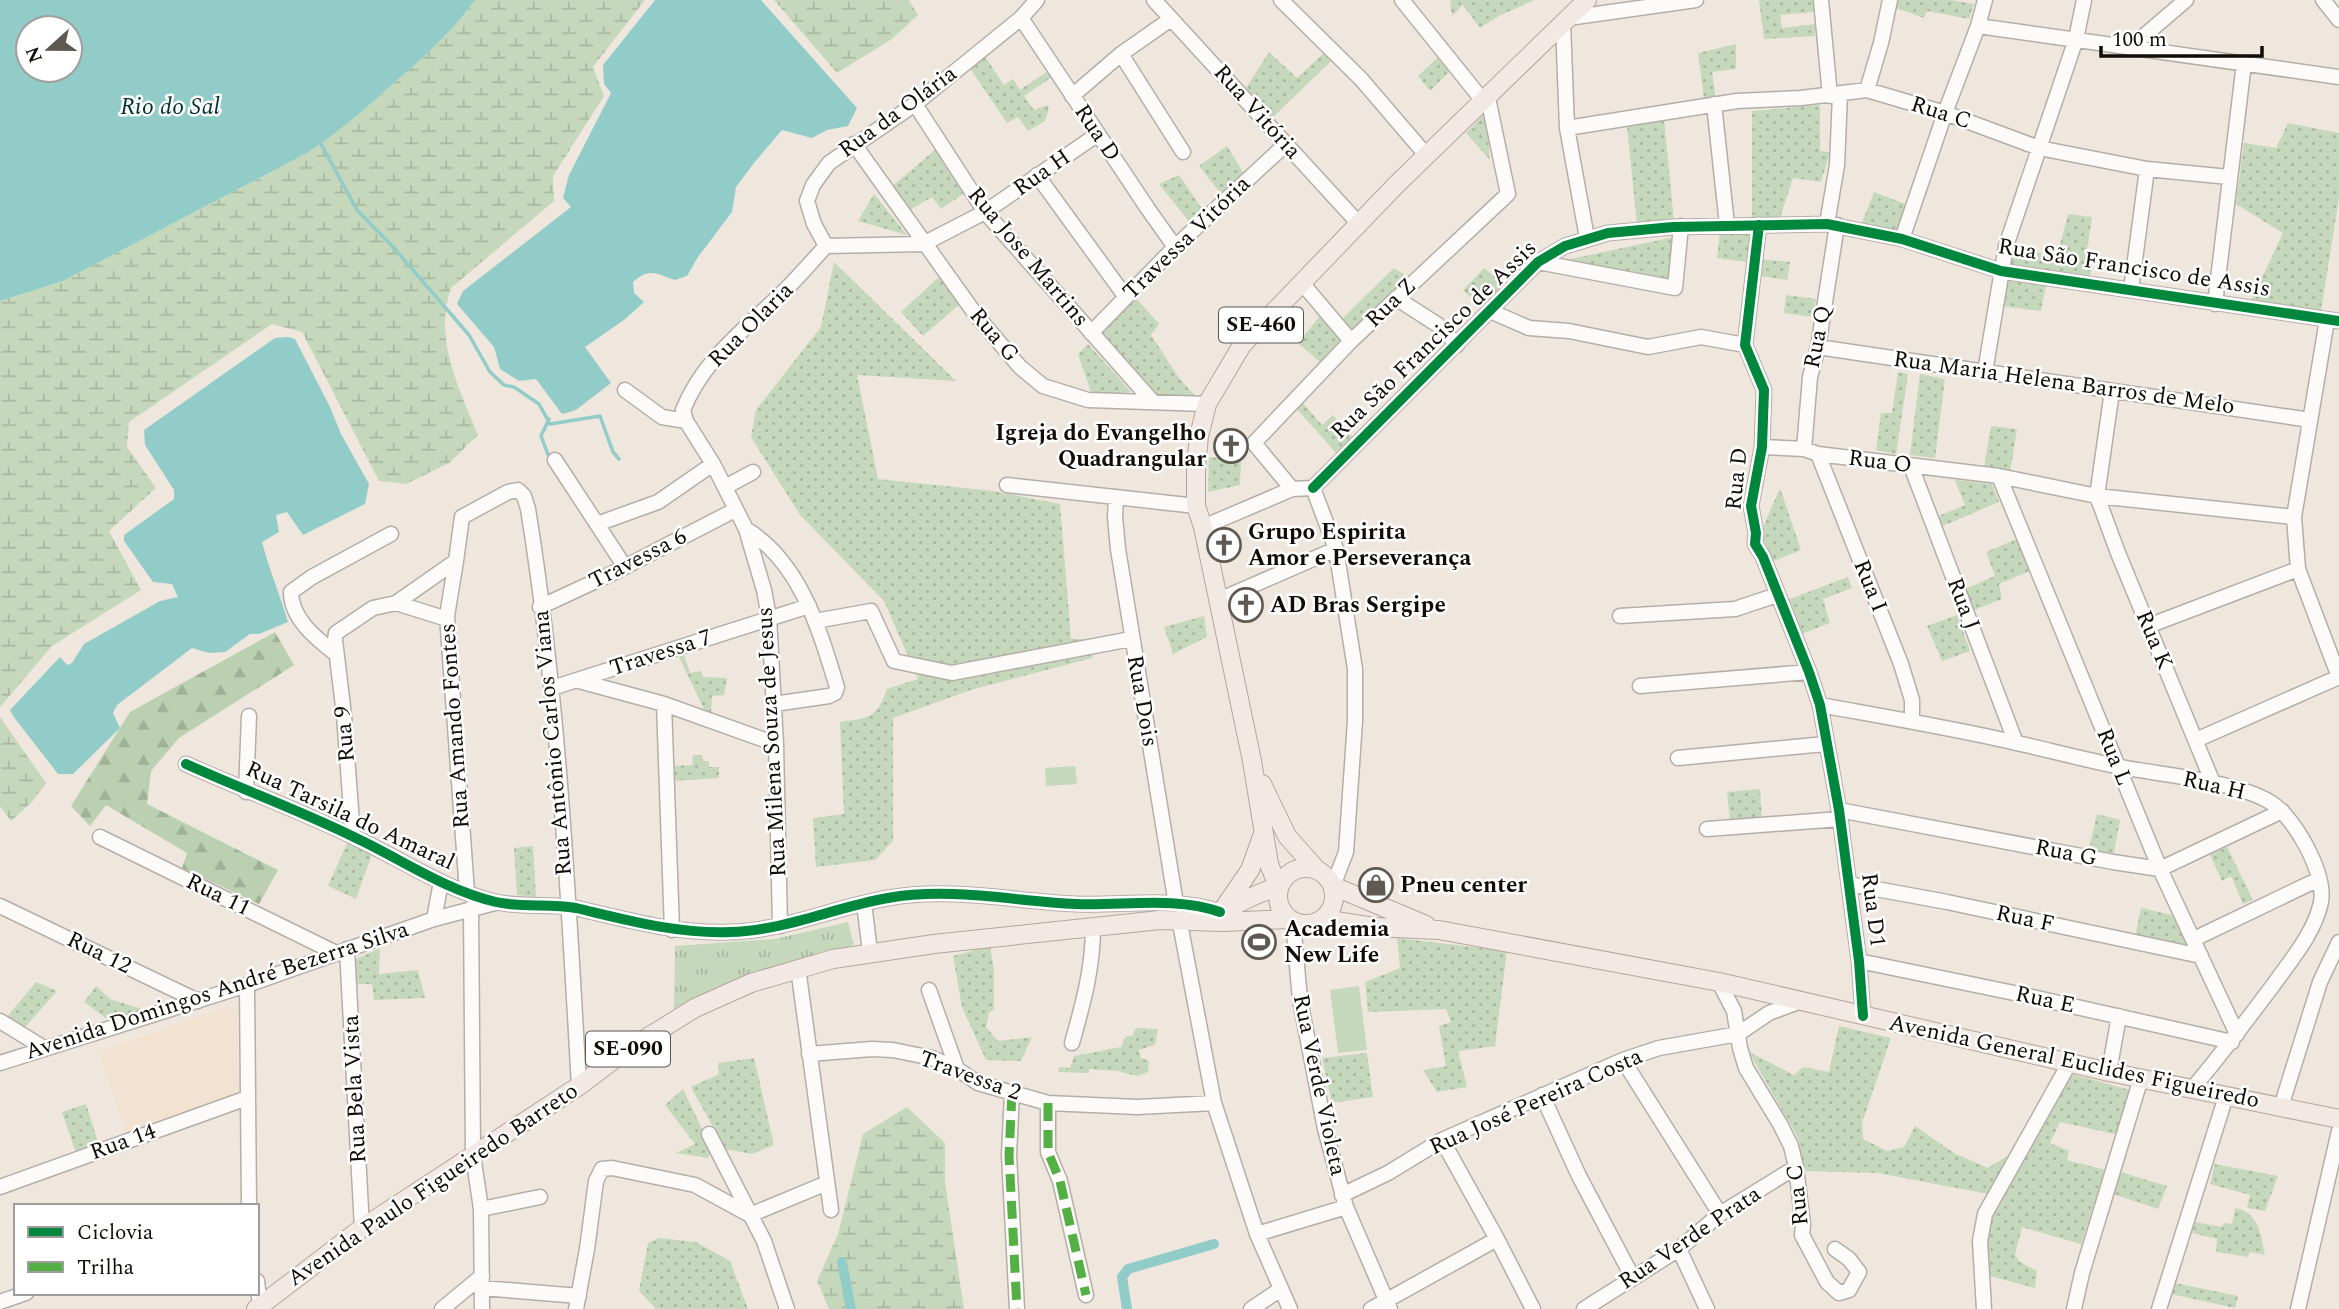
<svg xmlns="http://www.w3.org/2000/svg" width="2339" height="1309" font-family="Spectral,serif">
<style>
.built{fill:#f1e2d1}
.grass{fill:url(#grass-dots)}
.forest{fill:url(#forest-firs)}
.wetland{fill:url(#wetland-marsh)}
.park{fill:url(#park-tufts)}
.garden{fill:#c5d8bc}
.water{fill:#92ccc9;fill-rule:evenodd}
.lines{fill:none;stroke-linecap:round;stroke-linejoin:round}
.stream{stroke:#92ccc9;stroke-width:3.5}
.canal{stroke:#92ccc9;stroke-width:10}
.minor-casing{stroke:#b5aea8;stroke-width:17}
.major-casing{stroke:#b6a59b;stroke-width:20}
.minor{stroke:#fdfbfa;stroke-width:14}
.major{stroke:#f2e9e5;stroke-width:18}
.quiet{stroke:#54b044;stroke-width:9;stroke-dasharray:18 9;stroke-linecap:butt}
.cycleway-casing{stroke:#fff;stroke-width:15}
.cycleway{stroke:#00873e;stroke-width:10}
.labels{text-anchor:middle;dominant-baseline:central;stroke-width:5;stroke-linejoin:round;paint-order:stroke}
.shield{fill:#fff;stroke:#585551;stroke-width:2}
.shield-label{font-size:21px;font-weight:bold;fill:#110c07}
.street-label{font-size:23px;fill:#110c07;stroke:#fff}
.poi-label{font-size:23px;font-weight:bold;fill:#110c07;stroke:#fff;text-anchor:start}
.water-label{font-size:24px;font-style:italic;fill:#043030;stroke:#fff}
</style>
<defs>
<pattern id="grass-dots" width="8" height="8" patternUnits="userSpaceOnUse" patternTransform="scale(1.75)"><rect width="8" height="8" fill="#c5d8bc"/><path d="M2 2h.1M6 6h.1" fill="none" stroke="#a8b8a0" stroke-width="1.8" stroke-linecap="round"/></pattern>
<pattern id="forest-firs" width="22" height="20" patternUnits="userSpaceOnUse" patternTransform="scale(1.75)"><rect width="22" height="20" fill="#bad0b1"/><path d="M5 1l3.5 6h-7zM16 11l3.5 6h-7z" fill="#9fb197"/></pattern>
<pattern id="wetland-marsh" width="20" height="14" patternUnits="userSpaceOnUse" patternTransform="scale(1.75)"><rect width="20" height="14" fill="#c5d8bc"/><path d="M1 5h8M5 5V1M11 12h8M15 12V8" fill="none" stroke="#a8b8a0"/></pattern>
<pattern id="park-tufts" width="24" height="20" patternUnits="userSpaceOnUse" patternTransform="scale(1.75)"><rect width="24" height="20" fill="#c5d8bc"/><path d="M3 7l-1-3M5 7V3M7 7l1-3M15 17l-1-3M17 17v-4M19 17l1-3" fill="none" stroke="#a8b8a0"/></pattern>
</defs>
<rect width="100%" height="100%" fill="#efe7de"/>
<path class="built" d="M229 1006 238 1011V1091L233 1095 127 1134 98 1052Z"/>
<path class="grass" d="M1450 0H1534L1499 16 1480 28 1463 5 1452 16Z
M1759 0H1814V12L1780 15 1782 28 1815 24V36L1764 39Z
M1897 0H1951L1974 4 1969 19 1927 11 1924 18 1896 8Z
M1736 44V69L1712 72 1716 99H1704L1698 53Z
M1269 52 1297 78 1325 52 1332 60 1272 118 1246 88Z
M984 55 1004 85 1013 79 1020 90 1048 71 1052 77 1024 96 1034 110 1047 105 1049 108 1045 121 1028 131 1018 117 1007 123 969 67Z
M1438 57 1450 71 1430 91 1418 76Z
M1820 105V151L1830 152 1821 182 1793 178 1780 218 1752 220V111Z
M1486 112 1490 160 1466 133Z
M1664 119 1674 221 1637 224 1627 127Z
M2288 123 2339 133V198L2321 311 2251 301 2283 233 2236 204 2244 143 2276 148Z
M1227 146 1244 174 1221 194 1199 166Z
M935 150 963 194 941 209 932 197 908 211 890 188Z
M1179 175 1203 210 1191 224 1159 184Z
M1874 192 1908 205 1895 234 1861 225Z
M874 194 907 235 858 221Z
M2068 214 2092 217 2086 257 2094 259 2090 276 2010 268 2012 248 2057 256Z
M1720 232H1752L1746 262 1717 258Z
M1674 237 1669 280 1566 260Z
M1760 259 1790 262 1787 280 1758 276Z
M834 262 956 381 857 375 878 479 993 491 1060 504 1071 639H1094L1092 658 971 690 893 718V841L875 860 816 867 813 818 844 814 840 722C869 718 877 718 887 689L918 679 884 601 800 515 751 437 756 410 821 327Z
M1394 268 1408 277 1354 331 1342 319Z
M1484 268 1507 287 1483 309 1463 290Z
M940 276 960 304 923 336 901 312Z
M2006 279 2046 285 2041 311 2001 306Z
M1786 295 1816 299 1813 317 1784 313Z
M1135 297 1159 324 1151 335 1179 378 1197 398 1156 394 1101 333Z
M1320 316 1343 342 1321 363 1298 343Z
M1088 344 1131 392 1099 394 1091 392 1078 354Z
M1898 372 1908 374 1896 454 1876 450 1881 413H1892Z
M1920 374 1945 379 1935 458 1910 455Z
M1302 402 1322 425 1333 415 1354 439 1337 454 1296 408Z
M1991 426 2017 429 2010 473 1984 467Z
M1209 457 1241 460 1240 485 1208 492Z
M1955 480 1992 484 1999 502 1940 527 1936 517 1965 505Z
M1780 488 1801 550 1771 562 1761 532Z
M2019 538 2032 570 1999 584 2002 599 1974 610 1965 589 1995 576 1986 552Z
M1848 577 1852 588 1823 599 1830 623 1799 635 1787 600Z
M1957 615 1970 651 1942 661 1927 626Z
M1204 616 1207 637 1173 654 1164 627Z
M683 652 690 673 701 671 703 677 727 678 724 695 712 696 711 714 704 709 678 655Z
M693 755H702L703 761H709V767H719V778L673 781V766L692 765Z
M1760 789 1762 818 1730 821 1727 792Z
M2097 814 2120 820 2113 857 2088 853Z
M348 841 373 851 356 899 328 886Z
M533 846 536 897 517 895 514 848Z
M2227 847 2253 900 2243 904 2231 876 2222 881 2210 855Z
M2141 908 2176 916 2190 951 2135 938Z
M1397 938 1507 951 1495 1046 1458 1051 1467 1087 1437 1092 1423 1070 1446 1066 1439 1026 1451 1022 1446 1009 1368 1012 1365 982 1400 968Z
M990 946 994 969V1009L989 1013 986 1027 998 1041 1032 1037 1021 1061 986 1060 962 1007 953 956Z
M380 948 379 974 418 970 425 998 374 1000 372 984H356L354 960Z
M36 982 57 991 25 1027 6 1018Z
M96 986 110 999 146 1010 107 1019 84 1002Z
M1839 1026 1891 1038 1862 1123 1863 1139 1887 1151 1904 1147 1915 1126 1954 1153 1988 1168 2012 1153 1988 1194 1878 1173 1805 1171 1798 1138 1749 1052 1794 1075 1803 1067 1829 1072Z
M1136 1028 1158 1029 1155 1045 1139 1050 1141 1058 1149 1061 1148 1072 1137 1076 1117 1071 1089 1069V1073L1058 1072 1059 1067 1070 1068 1074 1056 1121 1047 1126 1036H1132Z
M1367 1053 1373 1097 1332 1103 1322 1058Z
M754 1058 774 1145 752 1154 725 1149 691 1087 719 1074 718 1063Z
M2072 1074 2130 1090 2119 1135 2060 1122 2050 1143 2069 1151 2067 1160 2105 1170 2081 1244 2022 1227 2015 1255 2020 1262 2037 1271 2035 1288 1990 1276 1986 1241 1990 1216Z
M683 1089 712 1150 708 1158 676 1153 695 1144 665 1105Z
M86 1104 99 1145 76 1153 62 1112Z
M2215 1164 2278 1176 2265 1211 2247 1208 2250 1195 2210 1184Z
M2120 1172 2167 1186 2158 1209 2113 1194Z
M2235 1208C2259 1212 2261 1235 2265 1255L2250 1252 2248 1257 2216 1252 2217 1239 2192 1233 2195 1222 2222 1227 2224 1223 2232 1224Z
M659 1238 696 1242 730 1261 748 1309H656L639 1291 648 1243Z
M2175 1283 2238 1296 2235 1308 2171 1294Z"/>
<path class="forest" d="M275 632 294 665 179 738 151 771 147 804 278 870 259 904 182 868 187 853 106 805 90 826 71 806 130 712Z"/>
<path class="wetland" d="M475 0H645L593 67 604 96 553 176 554 201 451 288C433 338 459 388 478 435L449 463 406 484 379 481 302 332 272 324 129 422 127 447 156 488 109 531 141 590 52 646 0 707V301L63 281 307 153C336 134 362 111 388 89 419 61 451 33 475 0Z
M774 0H909L918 15 892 39 837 73Z
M0 717 46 783 33 801 11 821 0 806Z
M907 1107 945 1143V1182L964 1309H829L817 1281 838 1234 863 1134Z"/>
<path class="park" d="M848 922 854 945 739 981 674 1010 675 946 775 939Z"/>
<path class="garden" d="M1075 766 1077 784 1046 786 1045 768Z
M1359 986 1367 1050 1338 1053 1330 990Z"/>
<path class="water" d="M0 0H475C450 35 416 64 384 92 359 114 335 135 307 153L63 281 0 301ZM70 28V70H28V28Z
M655 0H761L857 108 848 126 827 130 812 138 782 130 754 163 736 187 732 212 698 257 687 276 675 280C656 274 650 267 633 282L634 293 644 302 624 320 585 347 611 383 576 410 562 414 536 379 519 381 500 369 494 347 457 304 463 291 571 207 563 198 569 175 611 93 604 84 603 65Z
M288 337 295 339 330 407 341 434 369 484 365 504 303 535 287 512 276 515 279 532 262 542C269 569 280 595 288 622L259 634H250L225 652 209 653 192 648 117 705 113 713 120 728 73 774H58L13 716 10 710 60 657 67 665 72 663 84 644 160 601 178 597 172 584 153 582 124 541V535L174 499V490L145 445 144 430 275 338Z"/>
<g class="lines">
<path class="stream" d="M321 144 357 210 394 248 469 335 490 372 504 385 514 387 539 404 550 424 600 416 613 452 619 459
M549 419 541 436 550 460"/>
<path class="canal" d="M842 1262 851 1309
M1127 1309 1122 1277 1128 1269 1214 1244"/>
<g class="minor-casing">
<path id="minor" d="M1154 0 1360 225
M1281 0 1361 79 1427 156
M1402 0 1484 102
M1821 0 1830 96
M2323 0 2339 20
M1021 18 1148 209 1175 247
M1568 18 1696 0
M1563 23 1567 128 1587 238
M1978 26 2339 77
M2131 47 2186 0
M1121 54 1183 152
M1867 90 1881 43 1890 0
M1072 96 1121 54 1171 19
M915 104 985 212 1152 401
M1714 104 1727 225
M1567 128 1737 101 1801 98 1867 90 1945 113 2039 148 2147 169 2229 177
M854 144 976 315 1020 367 1043 386 1088 400 1207 404
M1037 175 1125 296
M1827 224 1837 165 1840 95
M1759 225 1745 345 1764 390 1762 447 1751 506 1756 533 1755 544 1763 557 1809 672 1820 705 1839 810 1859 961 1863 1016
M1902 239 1945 113 1978 26 1985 0
M826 246 814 224 807 201 813 185 829 163 915 104 1021 18 1037 0
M826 246 923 244 985 212 1098 134
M1538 262 1675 288 1681 226
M1302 283 1351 341
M2131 290 2147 169
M1396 298 1438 325 1457 345
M2215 304 2244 63
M1490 311 1529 328 1569 331 1648 347 1701 337 1745 345
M2327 320 2294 517 2298 569 2339 677
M1091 333 1175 247 1286 144
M1818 347 2310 420
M1985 372 2006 246 2076 39 2084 0
M625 390 662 417 686 421
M2112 391 2097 496 2118 553 2213 783
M1762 447 1804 449 1818 454 1999 476 2097 496 2294 517
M1804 449 1810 377 1818 347 1837 225
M1818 454 1901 664 1912 700V721
M555 460 625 567
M1911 466 2016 743
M1999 476 2160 869 2237 1034
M1007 485 1196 506
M725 487 753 472
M1313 488 1538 262 1565 246 1608 233 1673 227 1827 224 1902 239 2001 271 2339 321
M1313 488 1336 549 1355 669V721L1346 852 1333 886
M1292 489 1254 443 1351 341 1508 194 1488 98
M1116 497 1115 517 1118 549 1176 904
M597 524 658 502 713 464
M1203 527 1292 489 1313 488
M746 529C801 563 819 629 837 687L835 693 829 696 774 704
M456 561 447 616 467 892
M1219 600 1336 549
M396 603 447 619
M540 607 611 574 735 510
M1620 616 1735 609 1777 595
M815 621 871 611 894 661 952 673 1131 639
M2148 626 2298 569
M336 654C317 639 291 619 291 592L312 577 391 534
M579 681 664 704 776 744
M1640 686 1809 672
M552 688 809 606
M664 704 672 930
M1820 705C1886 717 1952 728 2017 743 2052 751 2086 760 2121 767 2162 775 2235 781 2270 802 2294 816 2326 873 2321 902 2315 932 2291 960 2274 984 2247 1020 2221 1055 2192 1089
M2196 740 2339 677
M1678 758 1825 744
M186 764C241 789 299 810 354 837 401 859 445 890 496 902 522 908 550 903 576 908 627 920 677 934 730 932 784 931 835 907 888 898 950 887 1013 901 1076 904 1123 906 1175 896 1220 912
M246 792 249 716
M1839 810 2113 862 2160 869 2282 811
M1707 829 1840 819
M353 836 344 715 335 640 336 633 373 608 396 603 456 561 462 517 508 492 518 490 524 496 528 509C559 700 568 893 579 1086
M100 837 336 953
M1849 884 1947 902 2201 956
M864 903 870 952
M0 906 198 1001
M471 908 473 1155 481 1209 482 1309
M1179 918 1214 1103 1257 1234 1290 1309
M434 919 441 882
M1293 921 1300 1000 1325 1129 1346 1207 1390 1309
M780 926 776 744 769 617 764 590 746 529 713 464 686 421 683 410C703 360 744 330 781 294 797 279 811 262 826 246
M2194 939 2319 879
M347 949 362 1228
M1859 961 2014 993 2232 1042
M798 968 831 1210
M1719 982 1734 1011 1740 1048 1746 1068 1780 1124 1791 1146 1796 1167 1803 1225 1802 1235 1827 1282 1839 1293 1849 1290 1859 1272 1849 1259 1835 1249
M247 985 249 1206
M929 990 957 1069
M0 1021 44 1048
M1072 1043C1083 1004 1093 968 1093 927
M809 1054 872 1049 893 1050 932 1058 957 1069 978 1083 1048 1103 1137 1107 1214 1103
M1623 1060 1720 1214
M0 1063 247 985 434 919 495 903
M2109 1072 2119 1016
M1012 1093 1009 1155 1017 1309
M1542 1095 1579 1176 1633 1278
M1048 1103V1152L1060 1181 1086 1295
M2281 1107 2320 982 2339 942
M709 1134 764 1241 787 1309
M1442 1140 1497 1239 1533 1309
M0 1187 247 1098
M1342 1195 1388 1173 1442 1140 1623 1060 1659 1048 1738 1034 1769 1013 1801 1001
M481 1209 540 1197
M750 1215 827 1183
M1257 1234 1346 1207
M1679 1249 1707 1309
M257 1281 260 1305
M482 1288 579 1296
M0 1302 26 1293
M442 1309 482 1276
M576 1309 587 1249 596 1181 602 1169 612 1168 695 1185 750 1215
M1251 1309 1281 1289
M1371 1309 1497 1239
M1584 1309 1679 1249 1720 1214 1796 1167
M1984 1309 1980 1241 1985 1214 2070 1062
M2074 1309 2082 1273 2141 1078
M2159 1309 2226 1096
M2298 1309 2339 1131"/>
</g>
<g class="major-casing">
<path id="major" d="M1262 784 1287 836 1317 870
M1278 896a28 28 0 1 1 56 0a28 28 0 1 1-56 0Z
M1281 883 1275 879 1269 864 1252 761 1203 527 1196 506V467L1199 436 1207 404 1242 345 1397 184 1587 0
M1333 886 1426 925
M1224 908 1250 870 1263 834
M1205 915C1232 911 1253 892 1279 887
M1323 919 1374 927 1439 930 1719 982 2109 1072 2339 1119
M256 1309 362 1228 579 1086 621 1054 695 1008 751 983 833 959 934 944 1160 920 1223 922 1289 919"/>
</g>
<use href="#minor" class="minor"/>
<use href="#major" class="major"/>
<path class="quiet" d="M1012 1093 1009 1155 1017 1309
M1048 1103V1152L1060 1181 1086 1295"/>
<g class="cycleway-casing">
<path id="cycleway" d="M1759 225 1745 345 1764 390 1762 447 1751 506 1756 533 1755 544 1763 557 1809 672 1820 705 1839 810 1859 961 1863 1016
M1313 488 1538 262 1565 246 1608 233 1673 227 1827 224 1902 239 2001 271 2339 321
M186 764C241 789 299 810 354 837 401 859 445 890 496 902 522 908 550 903 576 908 627 920 677 934 730 932 784 931 835 907 888 898 950 887 1013 901 1076 904 1123 906 1175 896 1220 912"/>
</g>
<use href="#cycleway" class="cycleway"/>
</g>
<defs>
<g id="church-ring" transform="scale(1.75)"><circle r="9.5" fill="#fff" stroke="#5f5952" stroke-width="1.5"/><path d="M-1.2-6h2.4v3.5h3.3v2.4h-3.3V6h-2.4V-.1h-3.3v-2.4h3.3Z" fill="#5f5952"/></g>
<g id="shop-ring" transform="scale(1.75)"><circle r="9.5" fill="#fff" stroke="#5f5952" stroke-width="1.5"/><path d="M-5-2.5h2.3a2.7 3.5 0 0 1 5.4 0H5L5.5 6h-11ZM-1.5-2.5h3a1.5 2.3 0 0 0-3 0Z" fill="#5f5952"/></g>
<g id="stadium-ring" transform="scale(1.75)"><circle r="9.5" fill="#fff" stroke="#5f5952" stroke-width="1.5"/><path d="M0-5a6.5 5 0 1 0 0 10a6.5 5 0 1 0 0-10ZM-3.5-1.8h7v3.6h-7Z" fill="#5f5952"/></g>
</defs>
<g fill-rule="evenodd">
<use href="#church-ring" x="1231" y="446"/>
<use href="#church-ring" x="1224" y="545"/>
<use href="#church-ring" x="1246" y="605"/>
<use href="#shop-ring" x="1376" y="885"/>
<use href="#stadium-ring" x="1259" y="942"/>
</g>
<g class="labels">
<g class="shield">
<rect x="1219" y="307.5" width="84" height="35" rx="5"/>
<rect x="586" y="1031.5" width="84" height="35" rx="5"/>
</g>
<g class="shield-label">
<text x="1261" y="325">SE-460</text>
<text x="628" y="1049">SE-090</text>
</g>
<g class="street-label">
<text transform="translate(898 112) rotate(-36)">Rua da Olária</text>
<text transform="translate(1257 112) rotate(48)">Rua Vitória</text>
<text transform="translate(1941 113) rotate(18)">Rua C</text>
<text transform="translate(1097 133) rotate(56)">Rua D</text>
<text transform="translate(1042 173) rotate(-35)">Rua H</text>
<text transform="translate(1187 238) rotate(-44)">Travessa Vitória</text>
<text transform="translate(1028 257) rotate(50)">Rua Jose Martins</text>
<text transform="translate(2134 268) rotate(9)">Rua São Francisco de Assis</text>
<text transform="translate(1391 303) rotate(-44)">Rua Z</text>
<text transform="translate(751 325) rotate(-45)">Rua Olaria</text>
<text transform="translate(994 335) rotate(50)">Rua G</text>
<text transform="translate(1818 337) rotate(-79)">Rua Q</text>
<text transform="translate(1434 340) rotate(-44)">Rua São Francisco de Assis</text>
<text transform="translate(2064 383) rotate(8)">Rua Maria Helena Barros de Melo</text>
<text transform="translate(1880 462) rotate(7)">Rua O</text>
<text transform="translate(1737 479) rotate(-84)">Rua D</text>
<text transform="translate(638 559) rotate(-27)">Travessa 6</text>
<text transform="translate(1870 586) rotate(68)">Rua I</text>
<text transform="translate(1963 604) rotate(69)">Rua J</text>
<text transform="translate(2154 640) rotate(67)">Rua K</text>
<text transform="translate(661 653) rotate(-18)">Travessa 7</text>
<text transform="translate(1142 701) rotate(80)">Rua Dois</text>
<text transform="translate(455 726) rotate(-94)">Rua Amando Fontes</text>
<text transform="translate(345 734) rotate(-95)">Rua 9</text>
<text transform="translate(772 742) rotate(-93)">Rua Milena Souza de Jesus</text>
<text transform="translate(553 743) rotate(-95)">Rua Antônio Carlos Viana</text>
<text transform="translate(2114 757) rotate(68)">Rua L</text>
<text transform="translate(2214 786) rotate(13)">Rua H</text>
<text transform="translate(350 816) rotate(25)">Rua Tarsila do Amaral</text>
<text transform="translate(2066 853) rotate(11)">Rua G</text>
<text transform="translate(218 895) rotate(26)">Rua 11</text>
<text transform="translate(1873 910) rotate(83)">Rua D1</text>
<text transform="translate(2025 919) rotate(12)">Rua F</text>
<text transform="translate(99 953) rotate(26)">Rua 12</text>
<text transform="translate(217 991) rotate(-18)">Avenida Domingos André Bezerra Silva</text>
<text transform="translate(2045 1000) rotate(12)">Rua E</text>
<text transform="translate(2074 1062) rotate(12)">Avenida General Euclides Figueiredo</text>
<text transform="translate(970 1076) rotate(20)">Travessa 2</text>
<text transform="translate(1319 1085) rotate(78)">Rua Verde Violeta</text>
<text transform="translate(355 1089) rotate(-93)">Rua Bela Vista</text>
<text transform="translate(1536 1102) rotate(-24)">Rua José Pereira Costa</text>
<text transform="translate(123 1142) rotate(-20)">Rua 14</text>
<text transform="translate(433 1185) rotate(-34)">Avenida Paulo Figueiredo Barreto</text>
<text transform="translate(1798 1195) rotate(-96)">Rua C</text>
<text transform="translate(1690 1238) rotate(-34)">Rua Verde Prata</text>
</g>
<g class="poi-label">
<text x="1206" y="433" text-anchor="end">Igreja do Evangelho<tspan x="1206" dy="26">Quadrangular</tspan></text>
<text x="1248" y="532">Grupo Espirita<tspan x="1248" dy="26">Amor e Perseverança</tspan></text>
<text x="1270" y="605">AD Bras Sergipe</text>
<text x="1400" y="885">Pneu center</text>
<text x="1284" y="929">Academia<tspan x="1284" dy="26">New Life</tspan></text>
</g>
<g class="water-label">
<text x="170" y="107">Rio do Sal</text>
</g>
</g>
<rect x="14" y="1204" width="245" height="91" fill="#ffffff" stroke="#a09e9c" stroke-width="2"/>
<rect x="28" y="1227" width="35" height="10" fill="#00873e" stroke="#a09e9c" stroke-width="2"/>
<text x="77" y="1239" font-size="21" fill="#110c07">Ciclovia</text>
<rect x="28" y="1262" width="35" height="10" fill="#54b044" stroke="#a09e9c" stroke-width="2"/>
<text x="77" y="1274" font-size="21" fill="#110c07">Trilha</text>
<g transform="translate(49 49) rotate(249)"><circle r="33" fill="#ffffff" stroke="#a09e9c" stroke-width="2"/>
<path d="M0-5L12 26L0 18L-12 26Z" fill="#5f5952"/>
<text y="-10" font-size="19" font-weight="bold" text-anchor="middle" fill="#110c07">N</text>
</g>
<path d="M2101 46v10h161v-10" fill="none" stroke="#110c07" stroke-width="3.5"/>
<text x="2112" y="46" font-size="21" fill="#110c07" stroke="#ffffff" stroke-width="5" paint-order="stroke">100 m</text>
</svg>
